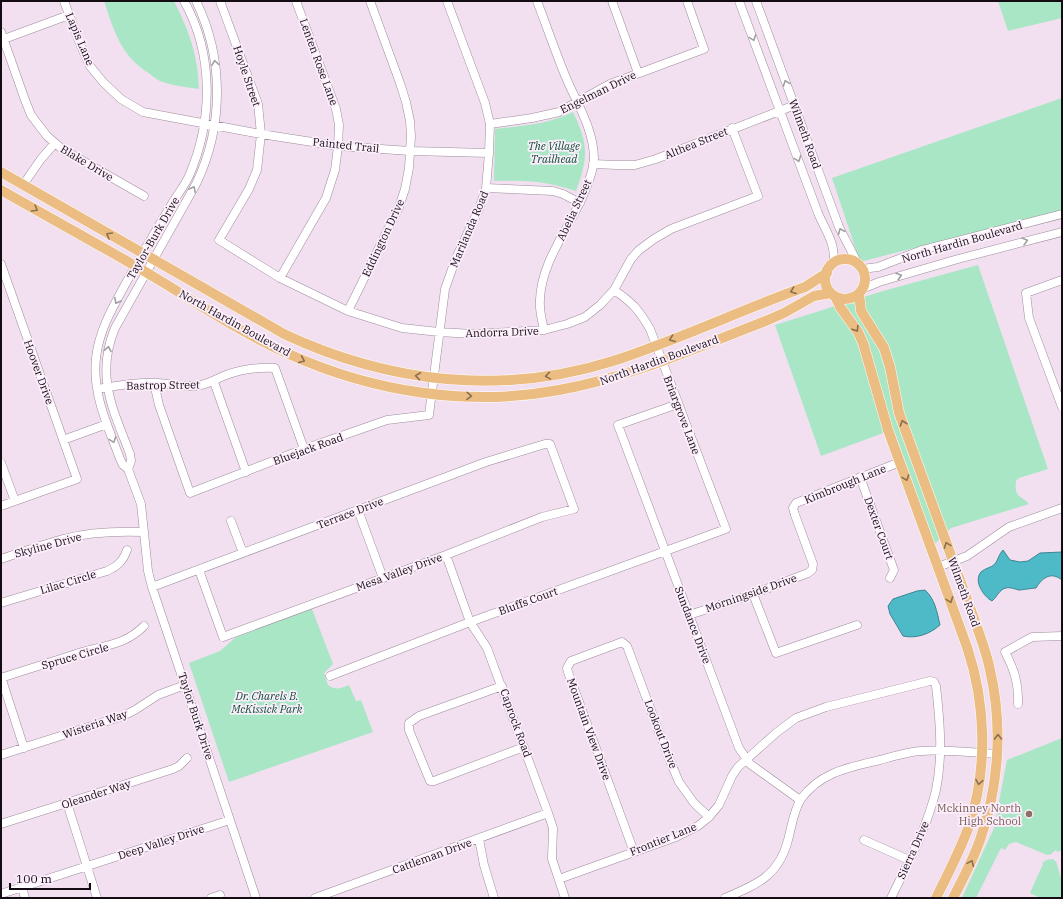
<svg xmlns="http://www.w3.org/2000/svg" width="1063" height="899" font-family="'IBM Plex Serif',serif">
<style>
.green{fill:#a8e6c6}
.water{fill:#4ebac8;stroke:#3c8692}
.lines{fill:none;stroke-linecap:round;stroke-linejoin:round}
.minor-casing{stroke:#9d8c9c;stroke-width:9}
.major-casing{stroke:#fff;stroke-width:11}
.minor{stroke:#fff;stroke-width:8}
.major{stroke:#ecbd82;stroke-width:10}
.oneway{stroke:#a19ea1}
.oneway2{stroke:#8a6e50}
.education-dot{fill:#8d6e63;stroke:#fdeefc;stroke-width:1.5}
.labels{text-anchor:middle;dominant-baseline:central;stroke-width:3.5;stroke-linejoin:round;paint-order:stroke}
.street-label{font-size:11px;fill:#130d13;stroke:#fdeefc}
.park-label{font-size:11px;font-style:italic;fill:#094c33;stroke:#fdeefc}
.education-label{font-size:11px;fill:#785e54;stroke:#fdeefc;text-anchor:end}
</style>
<rect width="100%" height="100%" fill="#f2e0f0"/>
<path class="green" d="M104 1H174C189 31 198 55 199 89 187 87 174 86 163 82 158 81 154 77 150 74 120 55 115 33 104 1Z
M998 1H1062V18L1008 31Z
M1062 98V215L910 249 860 262 832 178Z
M573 112C589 145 588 158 576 191 546 181 525 180 494 181L495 129C522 126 549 124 573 112Z
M978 265 1048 469 1019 478 1016 481C1014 498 1021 495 1029 504L951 528 928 550 886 432 821 456 775 325 883 291Z
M312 609 333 664 324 673 328 685C336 691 341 688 349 685L356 701 361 700 373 732 229 782 189 663 220 651 236 637Z
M1062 738V850L1057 852 1056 850 1052 853V854L1047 855 1016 842 1009 844 1005 850 1001 848 976 898H962L994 828 1007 760Z
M1054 859V861H1056L1062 882V898H1040L1030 893 1043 864 1042 863 1046 860Z"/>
<path class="water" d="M1003 550 1010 560 1020 562 1028 561 1040 553 1062 552V580C1051 571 1042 578 1036 588 1034 588 1021 590 1019 590 1014 589 1009 586 1003 589 998 592 996 598 992 601 984 597 973 581 981 572 985 568 991 568 995 564 998 560 999 554 1003 550Z
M925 590C935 599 937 612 940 625 930 634 916 639 903 636L890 614 888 606 893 599 917 591Z"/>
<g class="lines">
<g class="minor-casing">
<path id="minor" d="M64 1 81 46 90 66 103 82 121 99 143 112 261 134 338 146 410 151 489 153
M184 1C214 54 213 121 189 176 184 187 176 196 170 207 155 232 140 257 126 283 113 307 99 330 96 358 92 394 108 426 120 459L123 465 128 469 141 504 148 571 152 587 256 898
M220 1 258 104 261 134 257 170 249 189 219 240 280 278 348 311 402 328 439 332 473 334 544 330 567 324 585 317 600 305 614 290 631 259 639 250 654 239 671 229 758 196 732 128
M537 1C547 27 556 54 567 80 578 105 593 129 594 157 594 171 587 187 581 200 566 232 541 264 540 300 539 310 542 320 544 330
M612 1 638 73
M739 1 818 213C825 230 837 245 833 264
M756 1 839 227 859 266
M1 32 25 100 31 115 47 136 62 149 144 196
M4 39 69 15
M490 124 532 118 559 112 610 84 704 49 687 1
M593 164 617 165H635L656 159 795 105
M23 185 41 159 55 143
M486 188 553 191 563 194 580 203
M1 264 77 479 1 506
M862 269 878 267 922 250 1062 214
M280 278 326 198 335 170 338 146 339 125 336 109 296 1
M1062 280 1026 293 1029 318 1062 407
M862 289 879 282 958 259 1062 232
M348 311 399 207 405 189 409 168 411 136 410 121 406 102 400 83 370 1
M214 382 246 472
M157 383 156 392 159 405 190 493 304 449 387 420 429 415 445 289 456 258 479 209 486 188 489 153 490 124 485 103 447 1
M103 388C121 385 140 382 158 383 172 384 187 388 201 385 210 383 218 378 226 375 242 369 258 367 275 368L304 449
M678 404 618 425 739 748 750 764 800 800
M63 440 107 424
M1 463 15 501
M128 469 131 461 130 454C113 409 95 376 115 328L196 184C224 126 224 58 196 1
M860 477 894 570 890 578
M358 510 383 578
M231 521 243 553
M446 555 470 622 487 648 548 813 553 828 552 859 565 898
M1 559C22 552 42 545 63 539 89 532 117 531 144 532
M938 567 967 556 1009 527 1062 508
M152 587 486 462 545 444H550L574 509 542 517 446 555 223 637 199 570
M753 594 776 653 857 625
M1 603 107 571C118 566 123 561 127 550
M689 615 753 594 808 573 812 570 813 564 795 515 793 508 796 503 900 462
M330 676 470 622 726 529 650 329C639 310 633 303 614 290
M1 677 24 748
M1 678C28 669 55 661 82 652 106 645 125 645 144 626
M502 686 419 716 409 723V730L430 781H434L524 747
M1018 704C1019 684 1014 669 1005 652L1032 637 1062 636
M1 755 123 716 135 710 158 695 185 685
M67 803 97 898
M1 824 173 769 179 766 187 758
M479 839 484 865 494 898
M864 840 909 860
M634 852 568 672 567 668 571 661 622 642 627 646 668 756 679 782 694 803 709 817
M559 879 676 837 698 826 709 817 719 805 732 776 738 767 776 733 796 718 826 707 930 681 934 682 936 686C940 721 943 756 936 790 927 828 908 863 891 898
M22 887 25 898
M1 894 230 820
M211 898 220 895
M315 898 548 813
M725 898C756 885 779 876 788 840 792 826 793 812 801 799 820 772 850 767 880 760 894 756 907 752 921 751 946 749 972 753 997 754"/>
</g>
<g class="major-casing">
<path id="major" d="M1 172 284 334C388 383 503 396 613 361 678 340 741 310 805 287L827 273
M1 190C50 218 100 245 149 274 196 302 241 333 291 355 374 392 469 407 559 390 632 377 700 346 768 320L784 313 814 296 831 293
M825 279a20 20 0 1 1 40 0a20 20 0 1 1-40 0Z
M859 293 861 311 884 348 890 367 899 413 976 624C981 639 987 654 990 670 1003 726 999 786 980 840 973 860 963 879 953 898
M835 296 840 307 858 332 863 343 888 430 967 647C986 704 988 768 969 826 960 851 948 874 936 898"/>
</g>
<use href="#minor" class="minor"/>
<use href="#major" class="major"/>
</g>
<defs><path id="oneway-chevron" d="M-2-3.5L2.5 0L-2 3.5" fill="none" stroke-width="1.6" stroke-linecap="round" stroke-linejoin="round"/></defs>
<g class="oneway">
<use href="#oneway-chevron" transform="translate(753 38) rotate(70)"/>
<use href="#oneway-chevron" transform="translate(215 63) rotate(-98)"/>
<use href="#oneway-chevron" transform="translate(786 83) rotate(-110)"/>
<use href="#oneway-chevron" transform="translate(798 159) rotate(70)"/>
<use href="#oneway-chevron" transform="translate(193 189) rotate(-61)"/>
<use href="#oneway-chevron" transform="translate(841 231) rotate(-113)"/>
<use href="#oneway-chevron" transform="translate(1025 241) rotate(-15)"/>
<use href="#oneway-chevron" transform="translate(899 276) rotate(-17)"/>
<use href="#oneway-chevron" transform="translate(117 301) rotate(119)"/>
<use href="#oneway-chevron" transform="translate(108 349) rotate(-79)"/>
<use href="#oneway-chevron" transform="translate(113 440) rotate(70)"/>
</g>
<g class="oneway2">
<use href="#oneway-chevron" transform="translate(35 209) rotate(30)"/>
<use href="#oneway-chevron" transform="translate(109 235) rotate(-150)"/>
<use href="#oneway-chevron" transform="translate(793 291) rotate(160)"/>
<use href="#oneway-chevron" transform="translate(856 329) rotate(58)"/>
<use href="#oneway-chevron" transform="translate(672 339) rotate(159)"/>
<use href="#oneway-chevron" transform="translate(302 360) rotate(23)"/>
<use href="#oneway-chevron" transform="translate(418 376) rotate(-172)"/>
<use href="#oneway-chevron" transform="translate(548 376) rotate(171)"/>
<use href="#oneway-chevron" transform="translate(469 396) rotate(2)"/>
<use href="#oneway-chevron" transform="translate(903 423) rotate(-109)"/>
<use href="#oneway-chevron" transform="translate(906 478) rotate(70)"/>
<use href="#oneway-chevron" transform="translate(947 545) rotate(-110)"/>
<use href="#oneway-chevron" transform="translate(950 600) rotate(70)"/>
<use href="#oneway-chevron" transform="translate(998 737) rotate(-90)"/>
<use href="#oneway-chevron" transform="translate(979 782) rotate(99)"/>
<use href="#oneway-chevron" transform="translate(971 863) rotate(-66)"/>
</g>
<circle class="education-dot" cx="1029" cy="814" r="4"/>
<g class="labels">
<g class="street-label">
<text transform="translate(80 39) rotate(67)">Lapis Lane</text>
<text transform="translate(319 62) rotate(70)">Lenten Rose Lane</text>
<text transform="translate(247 76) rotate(71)">Hoyle Street</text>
<text transform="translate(598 92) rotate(-26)">Engelman Drive</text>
<text transform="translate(805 134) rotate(70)">Wilmeth Road</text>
<text transform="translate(696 143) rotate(-22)">Althea Street</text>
<text transform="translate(346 145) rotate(6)">Painted Trail</text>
<text transform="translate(87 163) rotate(31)">Blake Drive</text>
<text transform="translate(574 210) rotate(-65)">Abelia Street</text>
<text transform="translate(469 229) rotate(-67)">Marilanda Road</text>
<text transform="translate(153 238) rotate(-60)">Taylor-Burk Drive</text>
<text transform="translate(383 238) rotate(-65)">Eddington Drive</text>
<text transform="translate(962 242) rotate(-16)">North Hardin Boulevard</text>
<text transform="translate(235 323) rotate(29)">North Hardin Boulevard</text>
<text transform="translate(502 332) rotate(-2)">Andorra Drive</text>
<text transform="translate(659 360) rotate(-20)">North Hardin Boulevard</text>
<text transform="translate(39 372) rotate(70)">Hoover Drive</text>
<text transform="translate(163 385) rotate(-1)">Bastrop Street</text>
<text transform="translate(682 415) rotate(69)">Briargrove Lane</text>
<text transform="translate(308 449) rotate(-20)">Bluejack Road</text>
<text transform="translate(845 484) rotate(-22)">Kimbrough Lane</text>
<text transform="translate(350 513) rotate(-21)">Terrace Drive</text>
<text transform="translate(879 528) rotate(70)">Dexter Court</text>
<text transform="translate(48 545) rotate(-15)">Skyline Drive</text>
<text transform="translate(399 572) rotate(-20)">Mesa Valley Drive</text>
<text transform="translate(68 582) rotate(-17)">Lilac Circle</text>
<text transform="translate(964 592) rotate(70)">Wilmeth Road</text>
<text transform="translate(751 593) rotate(-19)">Morningside Drive</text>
<text transform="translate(528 601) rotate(-20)">Bluffs Court</text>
<text transform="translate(693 625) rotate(69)">Sundance Drive</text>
<text transform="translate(75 656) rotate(-16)">Spruce Circle</text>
<text transform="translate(196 716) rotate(72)">Taylor Burk Drive</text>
<text transform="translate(516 723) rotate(70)">Caprock Road</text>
<text transform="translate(95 724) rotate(-19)">Wisteria Way</text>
<text transform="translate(589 729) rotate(70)">Mountain View Drive</text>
<text transform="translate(661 734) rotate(69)">Lookout Drive</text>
<text transform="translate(96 794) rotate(-18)">Oleander Way</text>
<text transform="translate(663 839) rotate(-22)">Frontier Lane</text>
<text transform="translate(161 842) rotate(-18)">Deep Valley Drive</text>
<text transform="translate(913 850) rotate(-66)">Sierra Drive</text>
<text transform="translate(432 856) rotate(-20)">Cattleman Drive</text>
</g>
<g class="park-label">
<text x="554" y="146">The Village<tspan x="554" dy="13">Trailhead</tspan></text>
<text x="267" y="696">Dr. Charels B.<tspan x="267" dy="13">McKissick Park</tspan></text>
</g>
<g class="education-label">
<text x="1021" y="808">Mckinney North<tspan x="1021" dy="13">High School</tspan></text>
</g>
</g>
<rect width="1063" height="899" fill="none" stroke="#130d13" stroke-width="4"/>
<path d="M10 883v6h80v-6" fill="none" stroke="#130d13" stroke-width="2"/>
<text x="16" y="883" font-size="12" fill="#130d13" stroke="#fdeefc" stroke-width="3" paint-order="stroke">100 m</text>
</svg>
